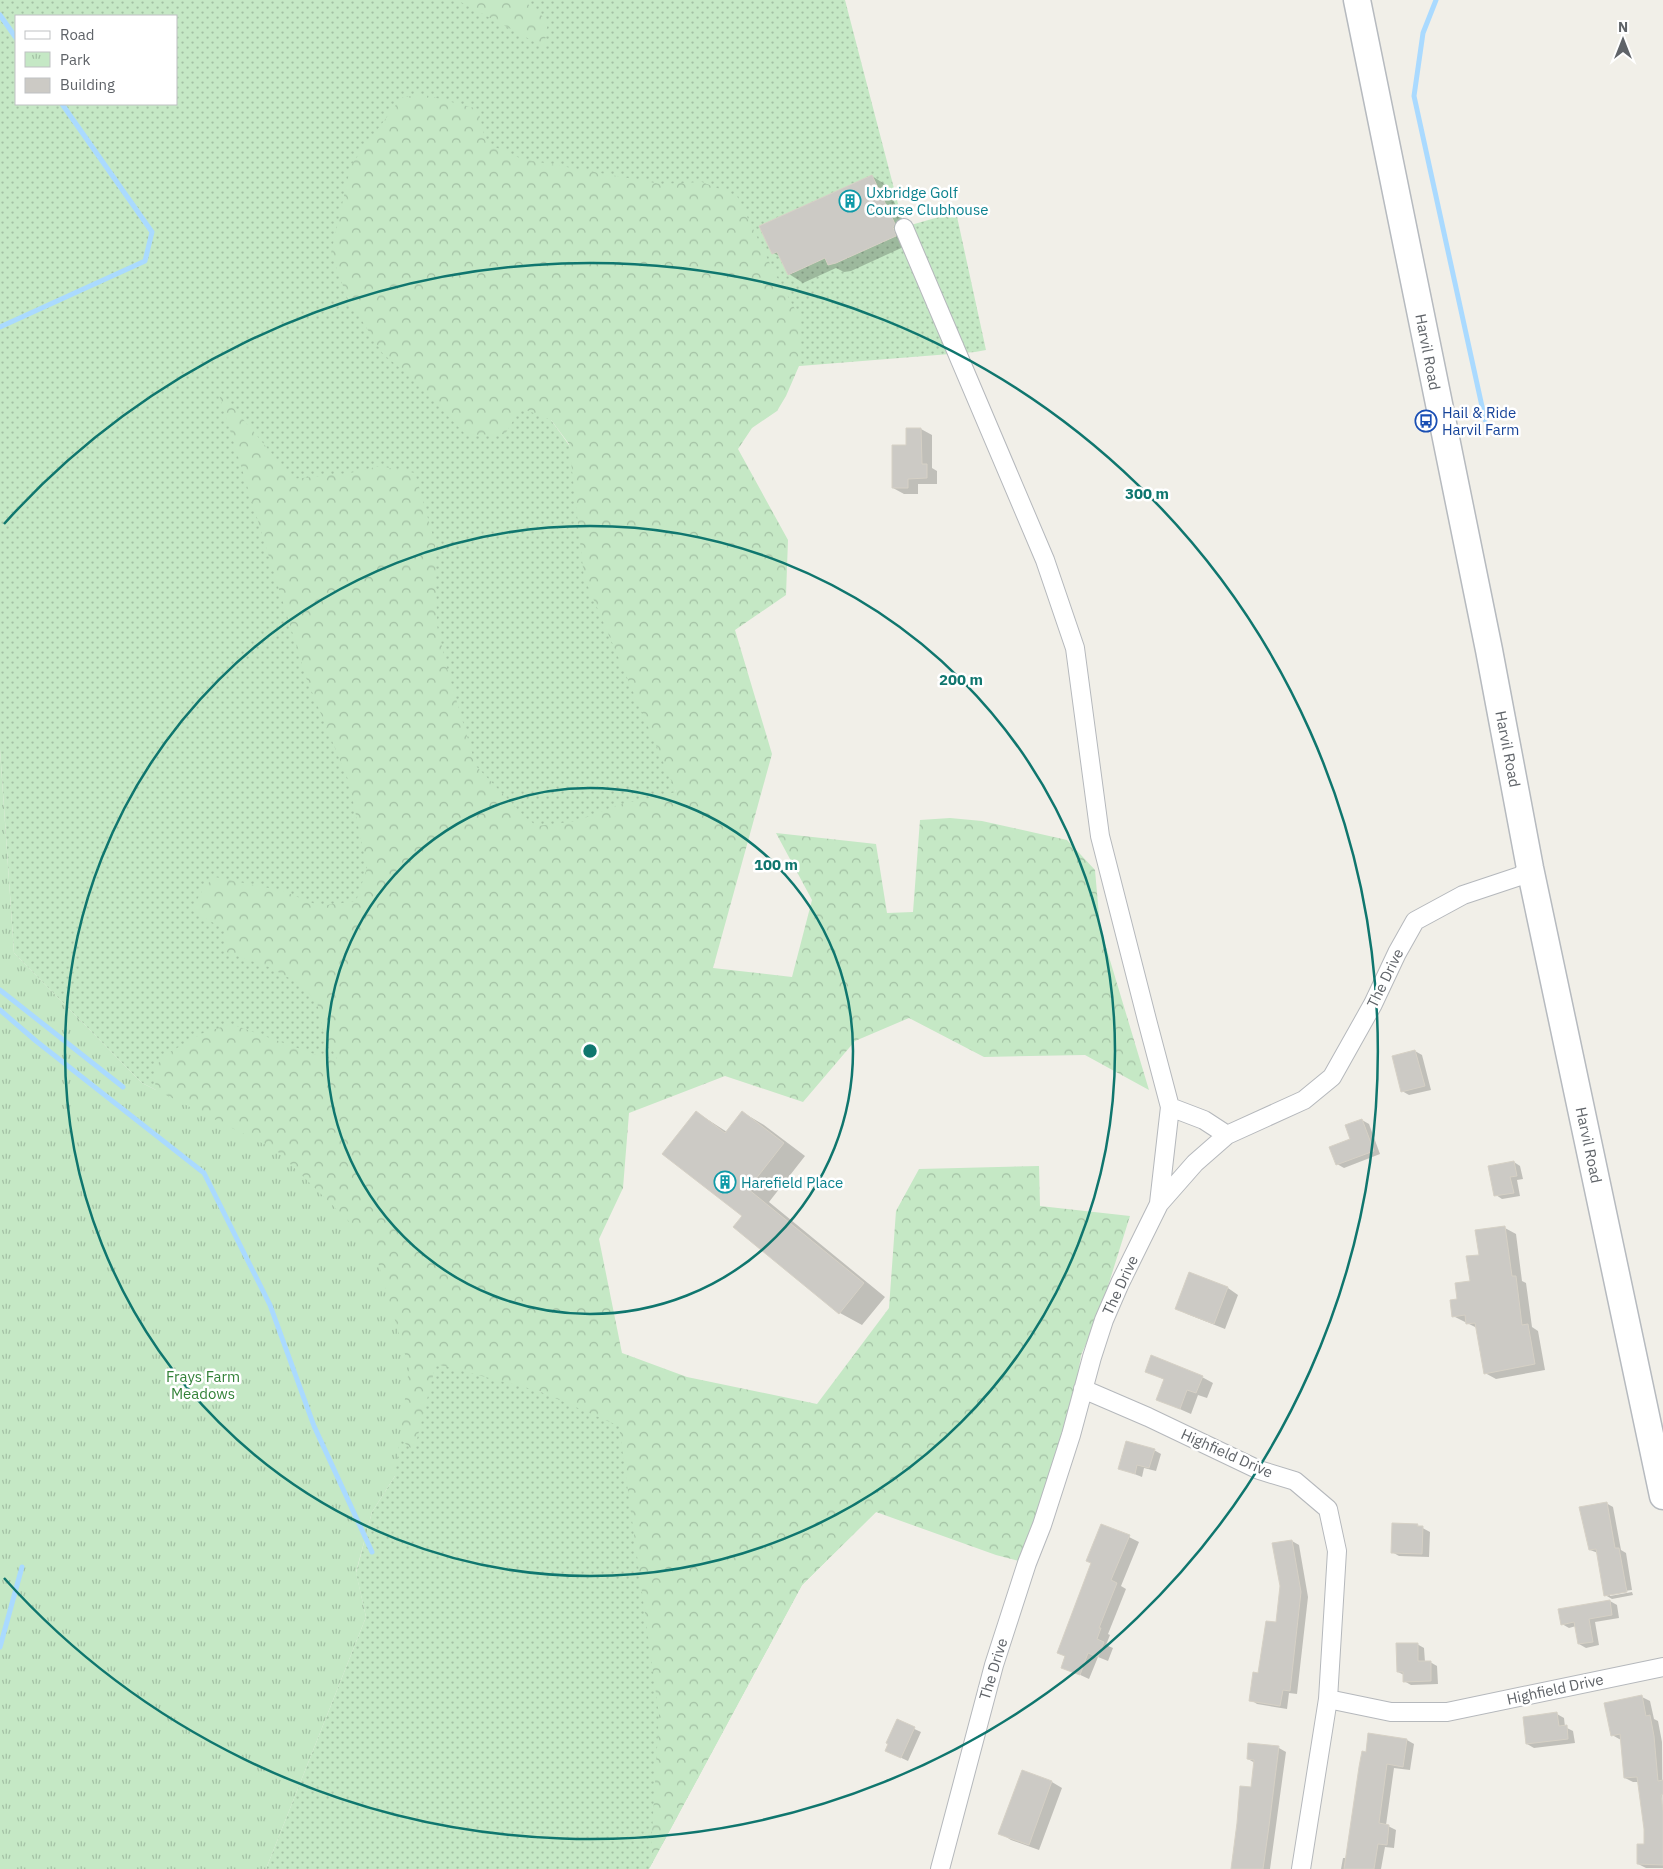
<svg xmlns="http://www.w3.org/2000/svg" width="1663" height="1869" font-family="'IBM Plex Sans',sans-serif">
<style>
.grass{fill:url(#grass-dots);fill-rule:evenodd}
.forest{fill:url(#forest-crowns)}
.park{fill:url(#park-tufts)}
.shadow{fill:#0003}
.lines{fill:none;stroke-linecap:round;stroke-linejoin:round}
.stream{stroke:#aadaff;stroke-width:5}
.building{fill:#cccac5;stroke:#d6d1c6}
.street-casing{stroke:#b5b8bc;stroke-width:20}
.secondary-casing{stroke:#b6babf;stroke-width:29}
.street{stroke:#fff;stroke-width:18}
.secondary{stroke:#fff;stroke-width:26}
.ring{fill:none;stroke:#0f766e;stroke-width:2.5}
.labels{text-anchor:middle;dominant-baseline:central;stroke-width:5;stroke-linejoin:round;paint-order:stroke}
.culture-label{font-size:15px;fill:#0d838f;stroke:#fff;text-anchor:start}
.street-label{font-size:15px;fill:#5f6368;stroke:#fff}
.transit-label{font-size:15px;fill:#164399;stroke:#fff;text-anchor:start}
.park-label{font-size:15px;fill:#348238;stroke:#fff}
.centre{fill:#0f766e;stroke:#fff;stroke-width:2.5}
.ring-label{font-size:15px;text-anchor:middle;font-weight:bold;fill:#0f766e;stroke:#fff;stroke-width:5;stroke-linejoin:round;paint-order:stroke}
</style>
<defs>
<pattern id="grass-dots" width="8" height="8" patternUnits="userSpaceOnUse" patternTransform="scale(1.25)"><rect width="8" height="8" fill="#c5e8c5"/><path d="M2 2h.1M6 6h.1" fill="none" stroke="#a3c0a4" stroke-width="1.8" stroke-linecap="round"/></pattern>
<pattern id="forest-crowns" width="20" height="18" patternUnits="userSpaceOnUse" patternTransform="scale(1.25)"><rect width="20" height="18" fill="#c5e8c5"/><path d="M2 6a3 3 0 1 1 6 0M12 15a3 3 0 1 1 6 0" fill="none" stroke="#a3c0a4"/></pattern>
<pattern id="park-tufts" width="24" height="20" patternUnits="userSpaceOnUse" patternTransform="scale(1.25)"><rect width="24" height="20" fill="#c5e8c5"/><path d="M3 7l-1-3M5 7V3M7 7l1-3M15 17l-1-3M17 17v-4M19 17l1-3" fill="none" stroke="#a3c0a4"/></pattern>
</defs>
<rect width="100%" height="100%" fill="#f1efe8"/>
<path class="grass" d="M0 0H845L904 227 956 212 986 350 975 352 761 369 551 420 569 445 676 792 539 1391 876 1512 802 1585 649 1869H266L366 1617 356 1573 372 1512 395 1476 276 1150 142 1083 14 953 0 749ZM16 16H176V104H16Z"/>
<path class="forest" d="M457 0H523L548 21 544 47Z
M421 94 478 109 486 143 522 159 661 184 702 182 737 196 772 268 801 320 799 366 786 396 777 411 752 428 738 449 788 540 786 595 735 630 772 754 713 968 792 977 812 900 776 833 876 844 887 913 913 912 920 820 950 818 982 821 1067 840 1095 870 1100 927 1149 1090 1085 1055 984 1057 909 1018 855 1041 803 1102 725 1076 629 1113 623 1188 599 1239 622 1353 687 1377 817 1404 889 1308 896 1211 919 1169 1039 1166 1040 1206 1130 1216 1098 1318 1081 1355 1076 1388 1037 1514 1019 1561 996 1555 876 1512 802 1585 650 1867 659 1715 619 1426 539 1391 436 1364 414 1451 401 1440 244 1178 156 1093 154 1067 170 1052 203 1033 231 1024 339 1063 323 1031 317 1002 300 984 269 967 226 952 224 929 191 910 205 886 215 877 283 891 320 906 356 901 367 868 349 782 307 680 217 388 293 479 350 473 380 466 415 473 435 543 437 626 448 672 476 766 525 817 537 826 577 821 618 805 676 792 584 577 569 444 551 420 521 408 505 434 466 435 411 377 383 354 347 297 331 253 351 165 401 98Z"/>
<path class="park" d="M0 750 14 953 142 1083 276 1150 373 1245 409 1368 395 1476 372 1512 356 1572 366 1617 266 1869H0Z"/>
<path class="shadow" d="M872 176 886 185 909 233 910 244 851 271 844 272 836 268 803 283 789 274 781 257 773 253Z
M921 429 932 435V468L937 471V484H918V494H904L893 488 907 446Z
M1415 1051 1422 1055 1431 1090 1409 1095 1402 1091Z
M696 1112 727 1132 742 1112 764 1125 805 1156 769 1202 885 1297 862 1325 840 1313 735 1227 744 1216Z
M1362 1120 1369 1124 1380 1154 1344 1168 1337 1164Z
M1514 1162 1520 1166 1523 1179 1517 1180 1520 1196 1502 1199 1496 1195Z
M1505 1228 1516 1234 1522 1281 1526 1283 1532 1327 1538 1331 1545 1370 1496 1379 1485 1373 1477 1328 1453 1316 1458 1300 1471 1282 1480 1256Z
M1190 1274 1228 1288 1238 1295 1225 1329 1187 1314 1176 1308Z
M1146 1371 1202 1377 1213 1383 1207 1398 1198 1395 1191 1414 1157 1399 1165 1380Z
M1154 1450 1161 1454 1156 1471 1144 1468 1142 1477 1119 1468Z
M1606 1503 1613 1507 1621 1550 1626 1553 1632 1590 1610 1593V1596L1632 1592 1633 1595 1612 1599 1605 1595 1598 1553 1590 1550Z
M1417 1525 1430 1532 1429 1557 1399 1556 1392 1552Z
M1129 1537 1139 1542 1121 1586 1126 1589 1108 1634 1110 1635 1106 1645 1113 1648 1108 1661 1098 1657 1089 1679 1063 1667 1067 1657 1059 1653Z
M1292 1541 1299 1545 1308 1597 1297 1694 1289 1693 1287 1709 1257 1704 1251 1700 1277 1623Z
M1610 1601 1617 1605 1619 1618 1595 1622 1599 1645 1586 1648 1579 1644 1576 1626 1569 1628 1562 1624Z
M1417 1644 1424 1648 1425 1662H1430L1437 1666 1438 1684 1411 1685 1404 1681V1675L1398 1672Z
M1642 1697 1650 1701 1654 1719 1658 1721 1662 1742 1663 1868H1646L1638 1864 1646 1845V1829L1639 1782H1633L1625 1778 1621 1740 1612 1735Z
M1557 1714 1564 1718 1565 1727 1573 1731 1575 1743 1534 1748 1527 1744Z
M897 1721 921 1732 908 1761 893 1754Z
M1369 1735 1407 1740 1414 1744 1410 1770 1394 1768 1386 1825 1396 1830 1394 1848 1385 1847 1381 1869H1341L1343 1858H1347Z
M1279 1748 1286 1752 1270 1869H1232L1252 1789 1255 1763 1248 1759Z
M1023 1771 1052 1782 1062 1788 1039 1850 1011 1840 1000 1833Z"/>
<g class="lines">
<path class="stream" d="M1436 0 1423 33 1414 96 1485 420
M0 15 16 38
M0 327 145 261 152 232 62 104
M0 990 123 1087
M0 1010 36 1041 204 1173 270 1305 314 1426 372 1552
M0 1647 22 1567"/>
</g>
<path class="building" d="M872 175 895 224 893 227 896 236 836 263 828 265 825 258 788 275 777 252 772 254 759 226Z
M906 428H921L922 464H927V478L908 479V488H892V445H906Z
M1415 1050 1425 1086 1401 1092 1392 1056Z
M696 1111 725 1133 742 1111 784 1143 748 1189 864 1283 839 1314 733 1227 742 1216 662 1154Z
M1362 1119 1374 1151 1336 1165 1329 1147 1350 1139 1345 1125Z
M1514 1161 1517 1176 1510 1177 1514 1193 1494 1196 1488 1166Z
M1505 1226 1512 1276H1516L1522 1325 1528 1324 1535 1364 1484 1374 1475 1323 1466 1324 1465 1315 1452 1317 1450 1300 1457 1299 1455 1283 1470 1281 1466 1256 1479 1255 1475 1230Z
M1189 1272 1228 1287 1214 1324 1175 1309Z
M1151 1355 1203 1376 1196 1393 1187 1390 1180 1409 1156 1400 1164 1379 1145 1372Z
M1126 1441 1155 1449 1149 1468 1137 1465 1135 1474 1118 1469Z
M1607 1502 1615 1548H1619L1627 1592 1604 1596 1596 1549 1589 1550 1579 1507Z
M1392 1523 1418 1524 1417 1526H1423L1422 1554 1391 1553Z
M1101 1524 1130 1535 1111 1580 1117 1583 1099 1628H1101L1097 1639 1104 1642 1098 1657 1088 1653 1080 1675 1061 1668 1065 1656 1057 1653 1091 1563 1086 1561Z
M1292 1540 1301 1592 1290 1691 1283 1690 1280 1706 1249 1701 1253 1672 1258 1673 1266 1621 1276 1622 1280 1586 1272 1543Z
M1610 1600 1612 1615 1589 1619 1593 1642 1578 1644 1574 1622 1561 1625 1558 1609Z
M1396 1643H1418V1661H1431V1681L1403 1682V1672H1397Z
M1642 1695 1646 1716 1650 1715 1654 1736 1658 1781 1663 1780V1794L1661 1795 1663 1811V1865L1637 1864V1844H1644V1829L1637 1777 1624 1778 1620 1734 1611 1736 1604 1703Z
M1557 1712 1559 1726 1567 1725 1568 1739 1526 1744 1523 1717Z
M897 1719 915 1727 901 1758 885 1751 888 1744 886 1743Z
M1368 1733 1407 1739 1403 1767 1387 1764 1379 1823 1389 1825 1387 1845 1378 1844 1374 1869H1344L1359 1767 1362 1751 1366 1752Z
M1248 1743 1279 1746 1269 1826 1263 1869H1231L1237 1823 1240 1786 1251 1787 1254 1760 1247 1759Z
M1022 1770 1052 1781 1029 1845 998 1834Z"/>
<g class="lines">
<g class="street-casing">
<path id="street" d="M904 228 1045 560 1075 648 1100 836 1147 1020 1170 1107 1159 1203
M1170 1107 1204 1120 1227 1135
M1083 1389 1148 1417 1259 1470 1295 1481 1328 1509 1337 1551 1328 1699 1301 1869
M1328 1699 1391 1712H1447L1663 1667
M940 1869 994 1665 1027 1563 1042 1525 1071 1435 1092 1357 1104 1320 1120 1283 1159 1204 1195 1163 1227 1135 1304 1100 1332 1077 1373 1004 1397 953 1415 921 1463 895 1520 876 1530 868"/>
</g>
<g class="secondary-casing">
<path id="secondary" d="M1357 0 1489 650 1530 868 1663 1496"/>
</g>
<use href="#street" class="street"/>
<use href="#secondary" class="secondary"/>
</g>
<g class="ring">
<circle cx="590" cy="1051" r="263"/>
<circle cx="590" cy="1051" r="525"/>
<path d="M4 524A788 788 0 1 1 4 1578"/>
</g>
<defs>
<g id="building-ring" transform="scale(1.125)"><circle r="9.5" fill="#fff" stroke="#0f9aa8" stroke-width="1.5"/><path d="M-4-6H4V6H1V3H-1V6H-4ZM-2.5-4.3h1.7v1.8h-1.7ZM.8-4.3h1.7v1.8H.8ZM-2.5-1h1.7V.8h-1.7ZM.8-1h1.7V.8H.8Z" fill="#0f9aa8"/></g>
<g id="bus-ring" transform="scale(1.125)"><circle r="9.5" fill="#fff" stroke="#1a4fb4" stroke-width="1.5"/><path d="M-5-6H5V4H4V6H2V4H-2V6H-4V4H-5ZM-3.5-4V0h7V-4ZM-3.5 1.2v1.5H-2V1.2ZM2 1.2v1.5H3.5V1.2Z" fill="#1a4fb4"/></g>
</defs>
<g fill-rule="evenodd">
<use href="#building-ring" x="850" y="201"/>
<use href="#bus-ring" x="1426" y="421"/>
<use href="#building-ring" x="725" y="1182"/>
</g>
<g class="labels">
<g class="culture-label">
<text x="866" y="192">Uxbridge Golf<tspan x="866" dy="17">Course Clubhouse</tspan></text>
<text x="741" y="1182">Harefield Place</text>
</g>
<g class="street-label">
<text transform="translate(1428 352) rotate(79)">Harvil Road</text>
<text transform="translate(1508 749) rotate(79)">Harvil Road</text>
<text transform="translate(1385 978) rotate(-64)">The Drive</text>
<text transform="translate(1589 1145) rotate(78)">Harvil Road</text>
<text transform="translate(1120 1285) rotate(-65)">The Drive</text>
<text transform="translate(1227 1453) rotate(24)">Highfield Drive</text>
<text transform="translate(993 1669) rotate(-73)">The Drive</text>
<text transform="translate(1555 1689) rotate(-12)">Highfield Drive</text>
</g>
<g class="transit-label">
<text x="1442" y="412">Hail &amp; Ride<tspan x="1442" dy="17">Harvil Farm</tspan></text>
</g>
<g class="park-label">
<text x="203" y="1376">Frays Farm<tspan x="203" dy="17">Meadows</tspan></text>
</g>
</g>
<circle cx="590" cy="1051" r="8" class="centre"/>
<g class="ring-label">
<text x="1147" y="499">300 m</text>
<text x="961" y="685">200 m</text>
<text x="776" y="870">100 m</text>
</g>
<rect x="15" y="15" width="162" height="90" fill="#ffffff" stroke="#bfc1c3"/>
<rect x="25" y="31" width="25" height="8" fill="#ffffff" stroke="#bfc1c3"/>
<text x="60" y="40" font-size="15" fill="#5f6368">Road</text>
<rect x="25" y="52" width="25" height="15" fill="url(#park-tufts)" stroke="#bfc1c3"/>
<text x="60" y="65" font-size="15" fill="#5f6368">Park</text>
<rect x="25" y="78" width="25" height="15" fill="#cccac5" stroke="#bfc1c3"/>
<text x="60" y="90" font-size="15" fill="#5f6368">Building</text>
<g transform="translate(1623 40)" stroke="#ffffff" stroke-width="4" paint-order="stroke">
<path d="M0-4L9 19L0 12L-9 19Z" fill="#5f6368"/>
<text y="-8" font-size="14" font-weight="bold" text-anchor="middle" fill="#5f6368">N</text>
</g>
</svg>
